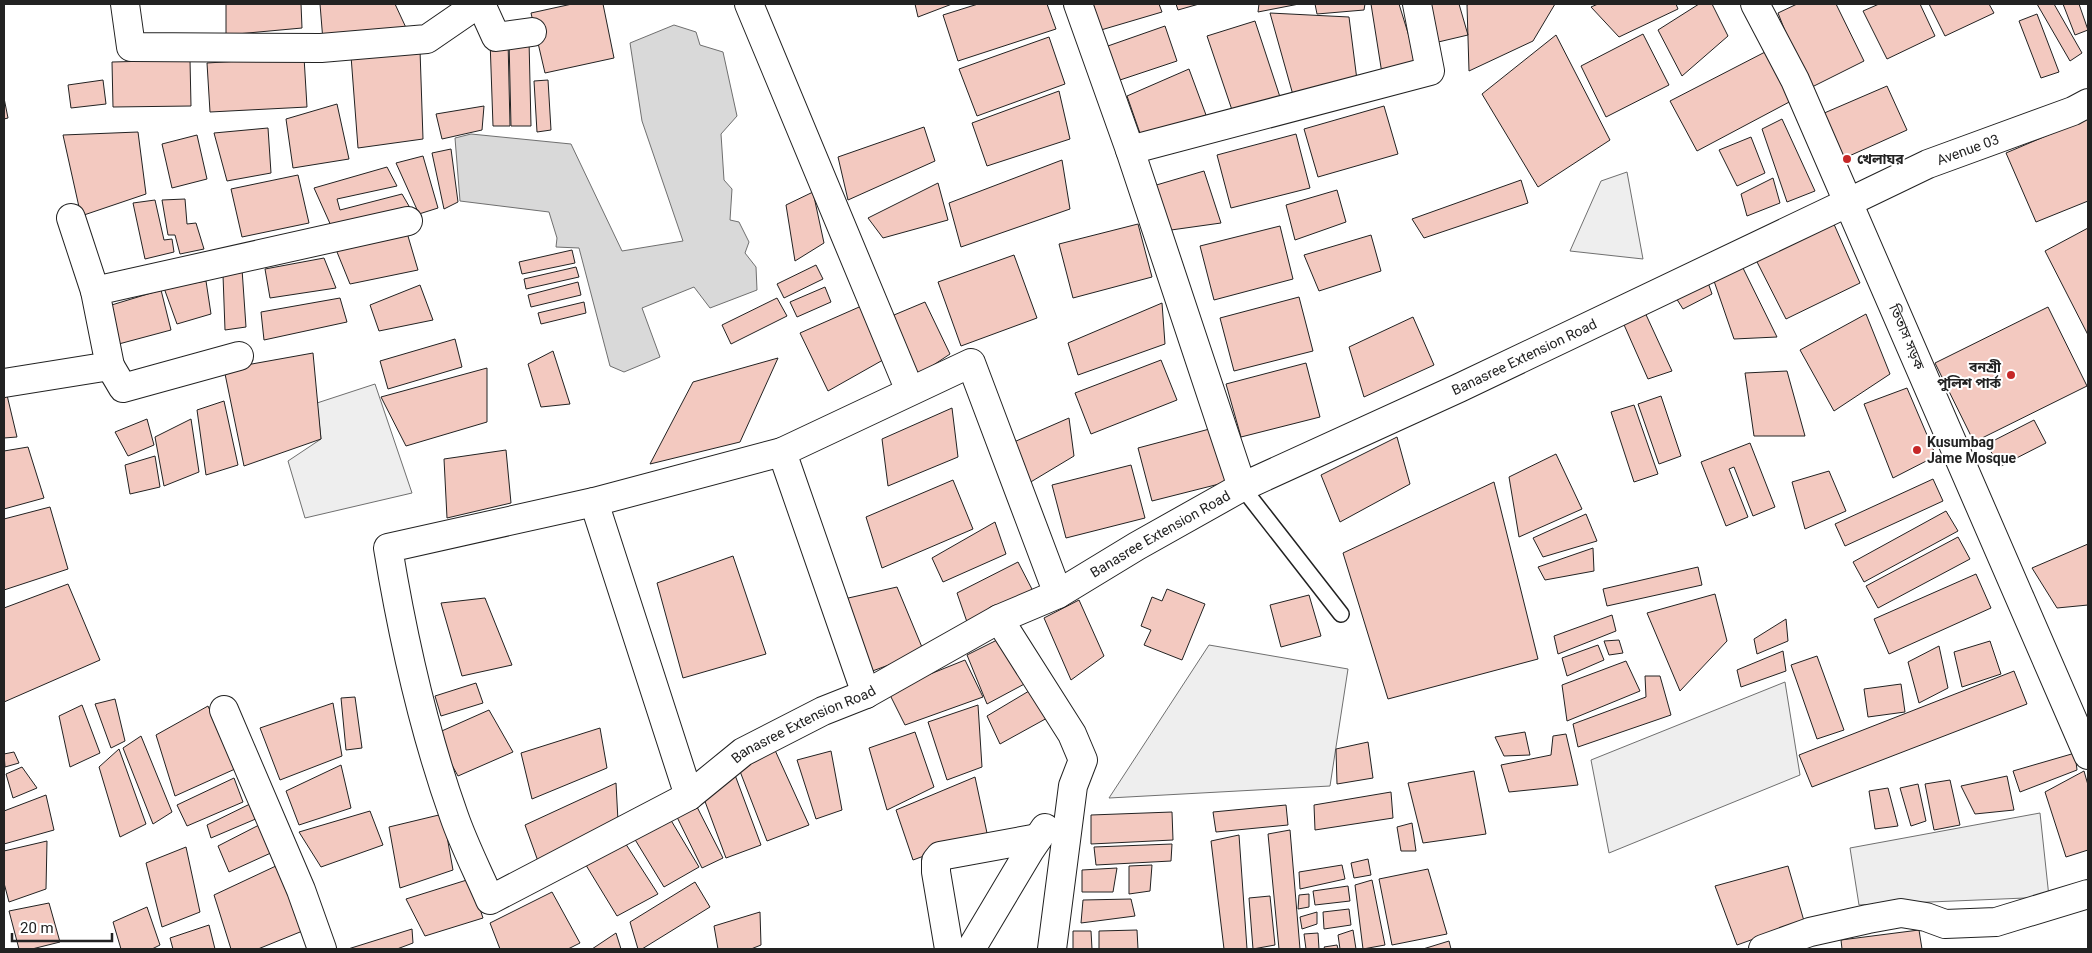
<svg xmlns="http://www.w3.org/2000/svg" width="2092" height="953" font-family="Roboto,'Noto Sans Bengali',sans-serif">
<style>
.green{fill:#eee;stroke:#6f6f6f}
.water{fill:#d9d9d9;stroke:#6f6f6f}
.building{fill:#f3c9c0;stroke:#222}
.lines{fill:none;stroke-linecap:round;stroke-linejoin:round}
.service-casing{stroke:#222;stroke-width:18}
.minor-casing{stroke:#222;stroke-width:30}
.tertiary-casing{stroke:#222;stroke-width:30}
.service{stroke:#fff;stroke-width:15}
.minor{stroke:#fff;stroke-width:28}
.tertiary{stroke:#fff;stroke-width:28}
.poi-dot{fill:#c62828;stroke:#fff;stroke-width:2}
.labels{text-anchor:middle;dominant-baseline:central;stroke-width:4;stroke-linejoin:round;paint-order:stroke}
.street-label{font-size:14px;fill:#222;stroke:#fff}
.poi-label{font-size:14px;font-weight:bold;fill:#222;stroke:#fff;text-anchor:start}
</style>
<rect width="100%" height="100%" fill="#fff"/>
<path class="green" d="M1627 172 1643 259 1570 251 1601 181Z
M375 384 412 493 305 518 288 461 321 439 317 403Z
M1209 645 1348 669 1330 786 1109 798Z
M1785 682 1800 775 1609 853 1591 760Z
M2040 813 2049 897 1859 905 1850 848Z"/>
<path class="water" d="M674 25 696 32 700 45 723 52 737 116 721 134 724 180 732 189 730 220 739 222 749 242 745 253 756 267 757 290 710 308 694 287 642 308 660 357 624 372 610 366 579 248 556 247 557 238 549 212 460 201 455 138 471 134 571 144 622 251 683 241 642 121 630 43Z"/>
<path class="building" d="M226 4H301L302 28 226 35Z
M320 4H395L408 32 323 41Z
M572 4H603L614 58 545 73 531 13Z
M915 4H952L918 17Z
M978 4H1047L1056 29 958 61 943 15Z
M1093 4H1159L1162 12 1101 30Z
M1176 4H1199L1178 10Z
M1259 4H1299L1258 12Z
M1315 4H1365L1364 10 1317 14Z
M1371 4H1399L1416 59 1383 80Z
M1423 4H1459L1468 35 1434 43Z
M1469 4H1555L1533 41 1469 71 1467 5Z
M1598 4H1676L1678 9 1619 37 1591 7Z
M1699 4H1712L1728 36 1682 76 1658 30Z
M1797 4H1836L1864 61 1808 89 1778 13Z
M1879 4H1920L1935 36 1887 59 1863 11Z
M1929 4H1989L1994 13 1945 36Z
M2037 4H2054L2082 53 2070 61Z
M2063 4H2079L2088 30 2075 35Z
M1270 13 1349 17 1358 88 1293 95Z
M2037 14 2059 72 2041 78 2019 21Z
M1255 21 1280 97 1233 113 1207 36Z
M1165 26 1177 61 1117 81 1105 47Z
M1643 34 1669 85 1606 117 1581 66Z
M1556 35 1610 140 1538 187 1482 94Z
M1049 37 1065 84 977 116 959 69Z
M490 40H508L510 126H493Z
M509 40H529L531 126H511Z
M420 50 423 139 358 148 351 56Z
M1767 51 1793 100 1697 151 1670 101Z
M304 57 307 107 210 112 207 63Z
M190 60 191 106 113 107 112 62Z
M1189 69 1206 115 1142 139 1127 96Z
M103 80 106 104 71 108 68 85Z
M548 80 551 130 537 132 534 81Z
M1887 86 1907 130 1838 161 1815 117Z
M1059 91 1070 139 987 166 972 123Z
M4 98 8 118 4 119Z
M337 104 349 159 293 168 286 119Z
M484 106 482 130 442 139 436 114Z
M1384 106 1398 154 1318 177 1304 129Z
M2088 118V201L2036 222 2006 153Z
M1782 119 1815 191 1787 202 1762 129Z
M924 127 935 161 848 200 838 157Z
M268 128 271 173 227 181 214 133Z
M138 132 146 194 81 216 63 135Z
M1296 134 1310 188 1231 208 1217 155Z
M197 135 207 179 172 188 162 144Z
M1751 137 1765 173 1737 186 1719 150Z
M451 149 458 202 444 209 432 153Z
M423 156 438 208 419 214 396 163Z
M1062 160 1070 209 961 247 949 203Z
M387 167 397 186 337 199 340 210 402 194 413 213 332 228 314 188Z
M1204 171 1221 223 1164 231 1153 186Z
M298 175 309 223 242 237 231 189Z
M1773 178 1780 203 1747 216 1741 194Z
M1521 180 1528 203 1424 238 1412 219Z
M938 183 948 220 883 238 868 218Z
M1337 190 1346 222 1295 240 1286 205Z
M813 192 824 243 795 261 786 205Z
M185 199 187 224 196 223 204 249 180 254 175 235H168L162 200Z
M155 200 164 240 172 239 174 252 145 259 133 203Z
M1833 222 1860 283 1786 319 1755 258Z
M1138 224 1152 277 1073 298 1059 244Z
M405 226 418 270 350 284 335 247Z
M1280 226 1293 279 1214 300 1200 246Z
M2088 228V335L2045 251Z
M1371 235 1381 271 1319 291 1304 255Z
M572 250 575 263 522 274 519 262Z
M1014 255 1037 318 961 346 938 282Z
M324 258 336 288 270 298 265 269Z
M816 265 823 279 784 298 777 284Z
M1742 266 1777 337 1734 339 1714 281Z
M576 267 579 277 526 289 524 279Z
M242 269 246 327 225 330 223 275Z
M1705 274 1712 294 1683 309 1671 290Z
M206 281 211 314 177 324 164 288Z
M578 282 581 295 531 307 528 295Z
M420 285 433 320 379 331 370 305Z
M825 287 831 302 797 317 790 302Z
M161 290 171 330 115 345 105 307Z
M1299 297 1313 351 1234 371 1220 318Z
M340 298 347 322 264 340 261 312Z
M777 298 787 316 731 344 722 325Z
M584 302 586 313 541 324 538 313Z
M925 302 950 354 911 380 894 315Z
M1162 303 1165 344 1078 375 1068 343Z
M866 304 890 356 828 391 800 333Z
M1642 306 1672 371 1648 379 1621 318Z
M2048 307 2087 386 1974 442 1935 363Z
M1866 314 1890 374 1834 411 1800 350Z
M1413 317 1434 365 1364 397 1349 347Z
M455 339 462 367 388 389 380 361Z
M553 351 570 404 541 407 528 364Z
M313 353 321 439 244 466 224 369Z
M778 358 740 442 650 464 693 382Z
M1161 360 1177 400 1091 434 1075 393Z
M1306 363 1320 417 1241 437 1226 384Z
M487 368V422L406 446 381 397Z
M1787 371 1805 436H1754L1745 373Z
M1907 388 1936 456 1893 478 1864 404Z
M6 391 17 437 4 438V392Z
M1661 396 1681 456 1659 464 1638 404Z
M224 401 238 465 206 475 197 410Z
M1634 405 1658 474 1634 482 1611 412Z
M952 408 958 457 888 486 882 439Z
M1069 418 1074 456 1024 486 1007 445Z
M147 419 154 445 128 456 115 432Z
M191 419 199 472 164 486 155 437Z
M2034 420 2046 443 1999 467 1987 444Z
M1217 427 1231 481 1152 501 1138 448Z
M1397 437 1410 484 1340 522 1321 475Z
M1750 443 1775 507 1753 516 1734 467 1729 469 1748 517 1726 526 1701 462Z
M28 447 44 498 4 509V451Z
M506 450 511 503 447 518 444 459Z
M1556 454 1582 509 1519 537 1509 477Z
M155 456 160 487 130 494 125 465Z
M1131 465 1145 518 1066 538 1052 485Z
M1829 471 1846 511 1805 529 1792 482Z
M1933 479 1943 501 1845 546 1835 524Z
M953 480 973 529 882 568 866 517Z
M1494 482 1538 659 1388 699 1343 553Z
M50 507 68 569 4 590V519Z
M1946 511 1958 531 1864 582 1853 562Z
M1586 514 1597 541 1543 557 1533 538Z
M995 522 1006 554 943 582 932 558Z
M1958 537 1970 559 1878 608 1866 586Z
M2088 544V605L2057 608 2032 568Z
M1593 548 1594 571 1545 580 1538 567Z
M733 556 766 654 683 678 657 583Z
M1018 562 1034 593 967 622 957 593Z
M1698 567 1702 585 1607 606 1603 589Z
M1976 574 1991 608 1889 654 1874 619Z
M68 584 100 660 4 702V608Z
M897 587 924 652 867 673 835 601Z
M1167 589 1205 604 1182 660 1144 645 1151 630 1141 626 1152 597 1162 601Z
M1715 594 1727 641 1680 691 1647 613Z
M1309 595 1321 636 1281 647 1270 605Z
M485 598 512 665 462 676 441 603Z
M1079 600 1104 656 1071 680 1044 618Z
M1612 615 1616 631 1558 654 1554 636Z
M1786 619 1788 641 1757 654 1754 639Z
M1007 635 1030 681 987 704 967 655Z
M1619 640 1623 653 1609 655 1604 641Z
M1990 641 2001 674 1962 687 1954 652Z
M1598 645 1604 660 1567 676 1562 658Z
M1939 646 1948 688 1919 703 1908 662Z
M1783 651 1786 671 1741 687 1737 670Z
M1817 656 1844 730 1817 739 1791 665Z
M965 660 983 697 905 725 888 691Z
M1626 661 1640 691 1567 721 1562 685Z
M2014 671 2027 704 1812 787 1799 755Z
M1645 676H1660L1671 715 1578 747 1573 724 1646 697Z
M476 683 483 703 441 716 435 696Z
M1901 684 1905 712 1868 717 1864 689Z
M1034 688 1049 717 1000 744 987 716Z
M355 697 362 748 346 750 341 698Z
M115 699 125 741 111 748 95 704Z
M333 703 342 756 280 780 260 728Z
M82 705 100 753 70 767 59 716Z
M978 705 982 767 947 780 928 722Z
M208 706 235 769 175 796 156 735Z
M489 710 513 752 458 776 435 734Z
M600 728 607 768 532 799 521 753Z
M915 732 934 787 887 810 869 748Z
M1525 732 1530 755 1504 756 1495 737Z
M1566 734 1578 785 1509 792 1501 765 1551 755 1553 736Z
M141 736 172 812 153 824 123 748Z
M1368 742 1373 778 1337 784 1336 749Z
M774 748 809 825 767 841 736 761Z
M119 749 146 824 120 837 99 767Z
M831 751 842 810 816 819 797 760Z
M14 752 19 763 5 767 4 754Z
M2075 753 2077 770 2020 792 2013 771Z
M341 765 351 808 299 825 286 791Z
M22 767 37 788 13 798 6 774Z
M1474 771 1486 834 1423 843 1408 783Z
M2084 771 2088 785V850L2066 857 2045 792Z
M735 775 761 845 726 858 700 788Z
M2007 776 2014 810 1975 814 1961 786Z
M975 777 987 833 913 860 896 810Z
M234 778 243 802 187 826 177 805Z
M1950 780 1960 825 1934 830 1925 784Z
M616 783 618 821 539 864 525 825Z
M1918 784 1926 821 1911 826 1900 788Z
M1888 788 1898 826 1875 829 1869 791Z
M1391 792 1393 818 1315 830 1314 805Z
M46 795 54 830 4 844V811Z
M254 802 258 818 211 838 207 825Z
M695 803 723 858 702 868 675 813Z
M1286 805 1288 825 1216 832 1213 812Z
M370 811 383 845 321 867 299 832Z
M666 812 699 867 664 887 631 833Z
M1172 812 1173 840 1091 844V815Z
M443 814 453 870 400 888 389 827Z
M1412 823 1416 851H1401L1397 827Z
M261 824 273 852 229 872 218 846Z
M1290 830 1300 949H1279L1268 834Z
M620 835 658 894 617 916 581 857Z
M1239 835 1247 949H1224L1211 841Z
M47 841 46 889 9 902 4 883V851Z
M1172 844 1171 861 1096 865 1094 847Z
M186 847 200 912 162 927 146 863Z
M1368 859 1371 875 1354 878 1351 863Z
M278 865 305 930 258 949H231L214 895Z
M1152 865 1150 891 1129 894V866Z
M1342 865 1345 879 1300 889 1299 872Z
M1788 866 1804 921 1737 945 1715 886Z
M1117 868 1113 892H1082V870Z
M1428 869 1447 934 1392 945 1379 879Z
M470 879 483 918 425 936 406 899Z
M1372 880 1385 945 1363 949 1355 885Z
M695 882 710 907 642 949H638L630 922Z
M1348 886 1350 901 1315 905 1313 891Z
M552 892 580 943 568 949H500L490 923Z
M1309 894V907L1298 909 1299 895Z
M1270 896 1275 945 1253 949 1249 898Z
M1131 899 1135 916 1081 923 1083 900Z
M49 903 60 942 32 949H19L9 911Z
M147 907 160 945 152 949H121L113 922Z
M1349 909 1351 925 1324 929 1323 912Z
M760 912 761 945 751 949H718L714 926Z
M1317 912V924L1302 929 1300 917Z
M209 925 215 949H173L170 938Z
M412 929 413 943 397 949H348Z
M1137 930 1138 949H1099V931Z
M1353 930 1356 949H1340L1338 935Z
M1919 930 1922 949H1842L1841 940Z
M1073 931H1091L1092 949H1073Z
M616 933 621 949H592Z
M1318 933 1319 949H1306L1304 934Z
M1449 941 1451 949H1423Z
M1337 945 1338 949H1325L1324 947Z"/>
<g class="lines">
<g class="service-casing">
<path id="service" d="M1242 487 1341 614"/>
</g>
<g class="minor-casing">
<g id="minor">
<path d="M125 4 131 47 321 48 427 39 478 4"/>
<path d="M481 4 496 37 532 32"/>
<path d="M749 4 910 391"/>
<path d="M1078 4 1130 150 1242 487"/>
<path d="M1755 4 1795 80 2088 755"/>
<path d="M1130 150 1430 71 1417 4"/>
<path d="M71 218 95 291"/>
<path d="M110 366 123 388 239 356"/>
<path d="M4 383 110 366 95 291 408 221"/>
<path id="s1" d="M782 452 594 502 388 548C403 639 423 729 454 816 464 845 478 872 490 900L689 796 743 752 823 711 866 694 999 619 1058 594 1137 546 1242 487 1459 388 1849 202"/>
<path d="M594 502 689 796"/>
<path d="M999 619 1072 734 1083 760 1073 786 1052 949"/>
<path d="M866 694 782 452 971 363 1058 594"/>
<path d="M224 710 301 890 322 949"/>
<path d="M949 949 936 872V861L940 856 1038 838"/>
<path d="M971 949 1030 850 1045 828"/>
<path d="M1763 949 1810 932 1868 919 1901 913 1926 917 1945 924 1996 922 2088 894"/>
</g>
</g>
<g class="tertiary-casing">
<g id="tertiary">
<path id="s2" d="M1849 202 1928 164 2073 111 2088 103"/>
</g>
</g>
<use href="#service" class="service"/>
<use href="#minor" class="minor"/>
<use href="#tertiary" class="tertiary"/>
</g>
<g class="poi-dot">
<circle cx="1847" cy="159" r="5"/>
<circle cx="2011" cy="375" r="5"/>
<circle cx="1917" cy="450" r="5"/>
</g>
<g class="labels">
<g class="street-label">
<text stroke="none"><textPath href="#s2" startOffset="130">Avenue 03</textPath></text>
<text transform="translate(1907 337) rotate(67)">তিতাস সড়ক</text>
<text stroke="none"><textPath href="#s1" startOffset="1944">Banasree Extension Road</textPath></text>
<text stroke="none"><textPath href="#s1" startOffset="1539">Banasree Extension Road</textPath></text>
<text stroke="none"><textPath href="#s1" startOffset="1134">Banasree Extension Road</textPath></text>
</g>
<g class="poi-label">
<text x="1857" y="159">খেলাঘর</text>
<text x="2001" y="367" text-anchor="end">বনশ্রী<tspan x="2001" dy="16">পুলিশ পার্ক</tspan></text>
<text x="1927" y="442">Kusumbag<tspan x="1927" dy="16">Jame Mosque</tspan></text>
</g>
</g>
<rect width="2092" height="953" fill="none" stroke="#222222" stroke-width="10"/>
<path d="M12 933v8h100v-8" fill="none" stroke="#222222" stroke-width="2.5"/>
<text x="20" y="933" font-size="15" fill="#222222" stroke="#ffffff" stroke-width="4" paint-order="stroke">20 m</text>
</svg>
